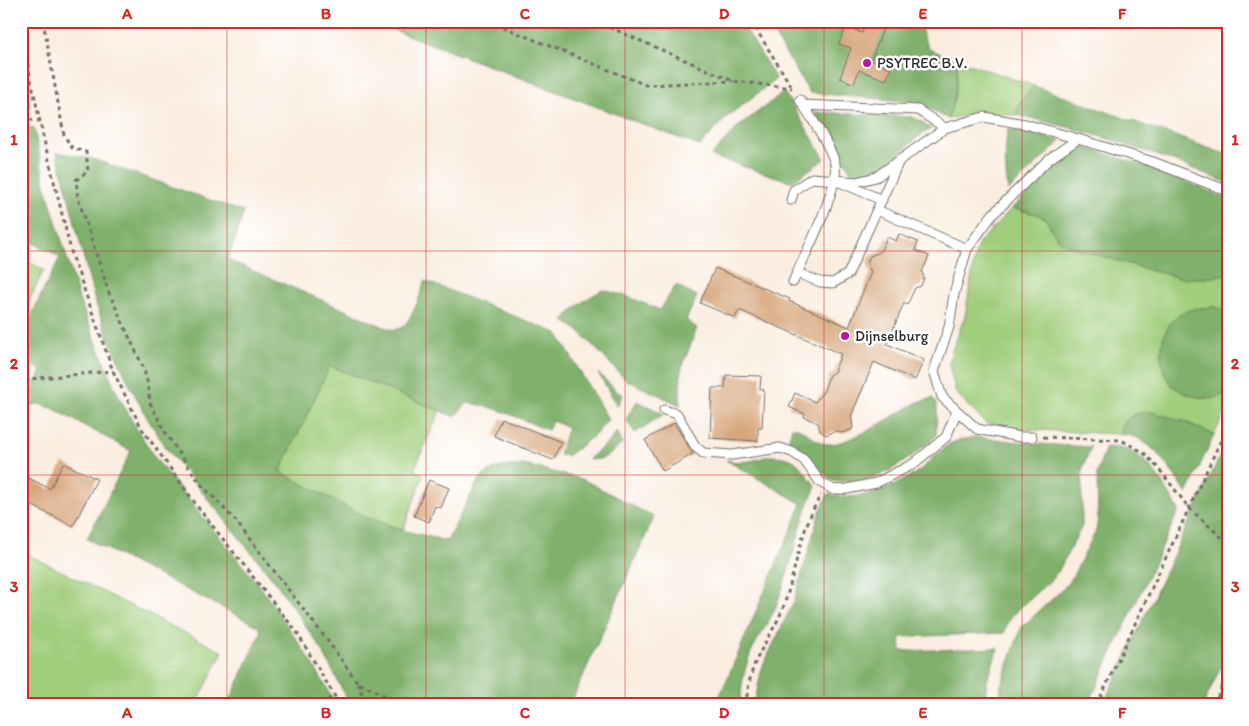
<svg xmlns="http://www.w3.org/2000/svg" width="1249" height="726" font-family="Itim,sans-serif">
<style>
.green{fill:#a0ce7c;stroke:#667c54}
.forest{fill:#80b16c;stroke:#566e4c}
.building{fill:#d7a67b}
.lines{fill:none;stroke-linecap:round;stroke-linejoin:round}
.service-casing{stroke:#736f6a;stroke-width:11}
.path{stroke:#736f6a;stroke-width:3;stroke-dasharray:4 4;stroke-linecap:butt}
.service{stroke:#fff;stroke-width:9}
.grid{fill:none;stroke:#d62828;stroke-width:1;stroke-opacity:0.55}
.poi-dot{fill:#b5179e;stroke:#fff;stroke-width:2}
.labels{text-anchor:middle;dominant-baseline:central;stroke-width:5;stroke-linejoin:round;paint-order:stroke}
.poi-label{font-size:15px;fill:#2b2b2b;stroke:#fff;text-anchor:start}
.neatline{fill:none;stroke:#d62828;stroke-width:2}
.grid-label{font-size:16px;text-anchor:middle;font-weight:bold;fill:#d62828}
</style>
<rect width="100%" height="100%" fill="#fff"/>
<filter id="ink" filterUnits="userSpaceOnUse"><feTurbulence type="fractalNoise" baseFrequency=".02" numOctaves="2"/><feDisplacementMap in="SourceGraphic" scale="10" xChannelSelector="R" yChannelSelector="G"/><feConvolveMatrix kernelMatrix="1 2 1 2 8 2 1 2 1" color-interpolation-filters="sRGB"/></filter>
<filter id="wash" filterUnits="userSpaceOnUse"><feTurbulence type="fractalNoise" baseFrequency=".0096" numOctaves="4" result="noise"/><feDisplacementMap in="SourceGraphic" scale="20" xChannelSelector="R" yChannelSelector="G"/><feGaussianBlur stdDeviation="1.12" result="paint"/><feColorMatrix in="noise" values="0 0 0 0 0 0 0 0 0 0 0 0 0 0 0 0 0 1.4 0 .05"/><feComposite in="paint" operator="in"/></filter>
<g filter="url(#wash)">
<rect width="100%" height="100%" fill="#faeddf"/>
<path class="green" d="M957 60 1034 86 1020 102 1016 115 978 113 948 119C955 98 958 83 957 60Z
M1012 208 1036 214 1045 218 1057 238 1062 243 1084 251 1157 272 1181 278H1204L1228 274V311L1215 307 1200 308 1161 356 1165 373 1173 385 1186 394 1214 398 1228 393V406L1214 435 1184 421 1135 414 1127 419 1118 434 1038 430 1011 428 985 423 956 393 949 364 953 348 965 316 975 256 979 243Z
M21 258 44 270 21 317Z
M330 365 440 411 414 470 424 474 403 530 363 516 280 472Z
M21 551 223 652 196 705H21Z"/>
<path class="forest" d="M370 21H741L776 79 728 116 700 146Z
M766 21H921L923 36 929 49 957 60C958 83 955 98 948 119L928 108 915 102 810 93Z
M21 67 30 108 21 107Z
M1034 86 1228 155V183C1159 154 1089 130 1016 115L1020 102Z
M784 92 825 159 792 182 711 156 738 127Z
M814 112 912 117 921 121 931 129C909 139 895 165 871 173 866 175 857 173 852 173Z
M21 127 34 128 45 184 80 302 116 391 135 426 155 458 262 589 309 658 337 705H228L261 632 258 626 87 539 131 451 52 408 38 404 22 407 42 370 21 362V336L60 257 21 236Z
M1008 129 1061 141 1008 191C1005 169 1004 151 1008 129Z
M1078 146C1129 159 1179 178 1228 199V274L1204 278H1181L1157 272 1084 251 1062 243 1057 238 1045 218 1036 214 1012 208Z
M57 152 93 159 244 212 228 260 382 326C387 328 393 331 398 329 411 326 421 292 425 281L557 333 608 419 597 433 567 456 559 455 568 427 552 421 548 430C522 420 495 405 467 403L455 417 330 366 280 472 363 516 406 531 447 541 478 481 487 473 497 468 509 466 524 465 582 479 654 517 570 705H350L322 650 274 580 167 449 148 419 129 384 107 334 94 298Z
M676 285 697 296 686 320 697 328 681 370 680 405 626 380 578 330 563 320C575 307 588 297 603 290L626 296 660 310Z
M1215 307 1228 311V393C1223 395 1218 398 1213 398 1201 400 1183 394 1173 386 1153 366 1159 324 1184 312 1194 308 1205 308 1215 307Z
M598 373 618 392 623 395 617 405Z
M933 398 937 406 936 436C911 457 878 487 842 481 837 481 832 480 828 477 812 464 810 448 788 442L792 427C805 427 813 442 826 444 849 446 894 415 914 404 920 401 927 400 933 398Z
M637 401 664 414 635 433 626 419Z
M1147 411C1171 416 1192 425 1214 435L1187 494C1175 477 1162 454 1144 442 1137 436 1127 435 1118 434 1127 419 1130 415 1147 411Z
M617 432 623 443C611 453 607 461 589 459L608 443Z
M975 437 1038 444 1091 447 1082 470V526L1060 568 1053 578 1018 609 1008 621 1004 633 900 637 901 651 998 648 987 681 984 705H754L762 668 794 601 819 514 828 494C860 503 894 488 920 470 930 462 938 451 949 444 957 440 967 439 975 437Z
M1228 439V651L1203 705H1103Z
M1106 447C1116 448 1128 448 1136 454 1154 466 1168 492 1179 510L1088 705H999L1001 685 1021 628 1064 588 1073 576 1096 531 1098 518 1097 473Z
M768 456C799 456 797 464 816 486 799 522 793 561 779 598 773 616 763 630 754 646 745 663 741 685 740 705H716L802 504 726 460C741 464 753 461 768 456Z"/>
<g id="blocks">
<path class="building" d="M866 21 884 27 871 60 891 68 886 80 859 70 854 84 840 78 851 48 839 44 846 26 862 33Z
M899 234 918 242 915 250 929 256 922 272 924 278 921 286 915 288 907 305 904 303 887 344 924 360 915 380 874 362 851 416 853 427 851 430 842 433 836 431 826 435 820 431 818 423 804 417 805 414 789 407 795 393 815 402 824 391 829 375 834 372 841 354 739 310 735 318 700 303 715 268 790 299 789 301 849 327 871 272 867 263 870 256 880 252 887 237 896 241Z
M726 375 761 376 760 389 764 390 762 428H758V441L710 438 712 388H725Z
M501 418 561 442 553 460 494 436Z
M674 423 693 454 663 471 645 440Z
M63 463 97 479 73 526 21 500V474L50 489Z
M429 480 449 488 441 508 435 506 429 522 414 516Z"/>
</g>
</g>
<g filter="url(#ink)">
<use href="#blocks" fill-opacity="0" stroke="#736f6a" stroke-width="1"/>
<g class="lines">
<g class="service-casing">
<path id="service" d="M803 105 918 110 945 128
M835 180 856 182 876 177 945 128 984 117 1025 124 1078 139
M791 200 794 190 812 178 835 180 882 200
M877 210 967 249
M797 273 820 282 833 283 848 274 899 161
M793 282C804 257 840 187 835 164 831 146 810 116 800 100
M21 394 22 392
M664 410 677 414 695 446 703 453 732 455 780 448 792 452 804 460 820 482 834 490 847 489 876 483 913 464 946 437 957 411
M1032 437H1020L977 429 942 397 934 371 949 327 954 294 967 249 992 215 1049 159 1078 139 1153 162 1228 191"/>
</g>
<path class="path" d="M43 21 64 135 72 148 86 152 88 171 76 180 78 198 109 293 143 367 148 384 150 403 168 437 199 482 235 520 330 644 358 683 372 689 403 705
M488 21 646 85 733 81
M595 21 733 81 792 88
M751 21 793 89
M21 32 43 136 72 255 113 371 142 429 200 510 296 631 340 705
M21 119 40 121
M27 383 29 379 113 371
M1043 437 1121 440 1143 452 1159 469 1189 508 1228 543
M358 683 366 705
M321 705 334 695
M746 705C747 692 750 675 755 663 763 644 776 627 783 608 796 571 800 529 821 495
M1097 705 1228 425
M1214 705 1228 673"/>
<use href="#service" class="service"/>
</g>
</g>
<path class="grid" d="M227 21V705M426 21V705M625 21V705M824 21V705M1022 21V705M21 251H1228M21 475H1228"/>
<g class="poi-dot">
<circle cx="867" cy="63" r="5"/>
<circle cx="845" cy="336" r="5"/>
</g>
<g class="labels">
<g class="poi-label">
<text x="877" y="63">PSYTREC B.V.</text>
<text x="855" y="336">Dijnselburg</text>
</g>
</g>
<rect width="1249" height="726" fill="none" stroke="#fff" stroke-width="55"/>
<rect x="28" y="28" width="1194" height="670" class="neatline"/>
<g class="grid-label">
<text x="127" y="19">A</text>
<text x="326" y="19">B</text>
<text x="525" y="19">C</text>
<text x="724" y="19">D</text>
<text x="923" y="19">E</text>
<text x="1122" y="19">F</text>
<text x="14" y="145">1</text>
<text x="1235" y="145">1</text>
<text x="14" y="369">2</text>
<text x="1235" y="369">2</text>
<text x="14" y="592">3</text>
<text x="1235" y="592">3</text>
<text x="127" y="718">A</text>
<text x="326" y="718">B</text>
<text x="525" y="718">C</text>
<text x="724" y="718">D</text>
<text x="923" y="718">E</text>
<text x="1122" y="718">F</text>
</g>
</svg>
